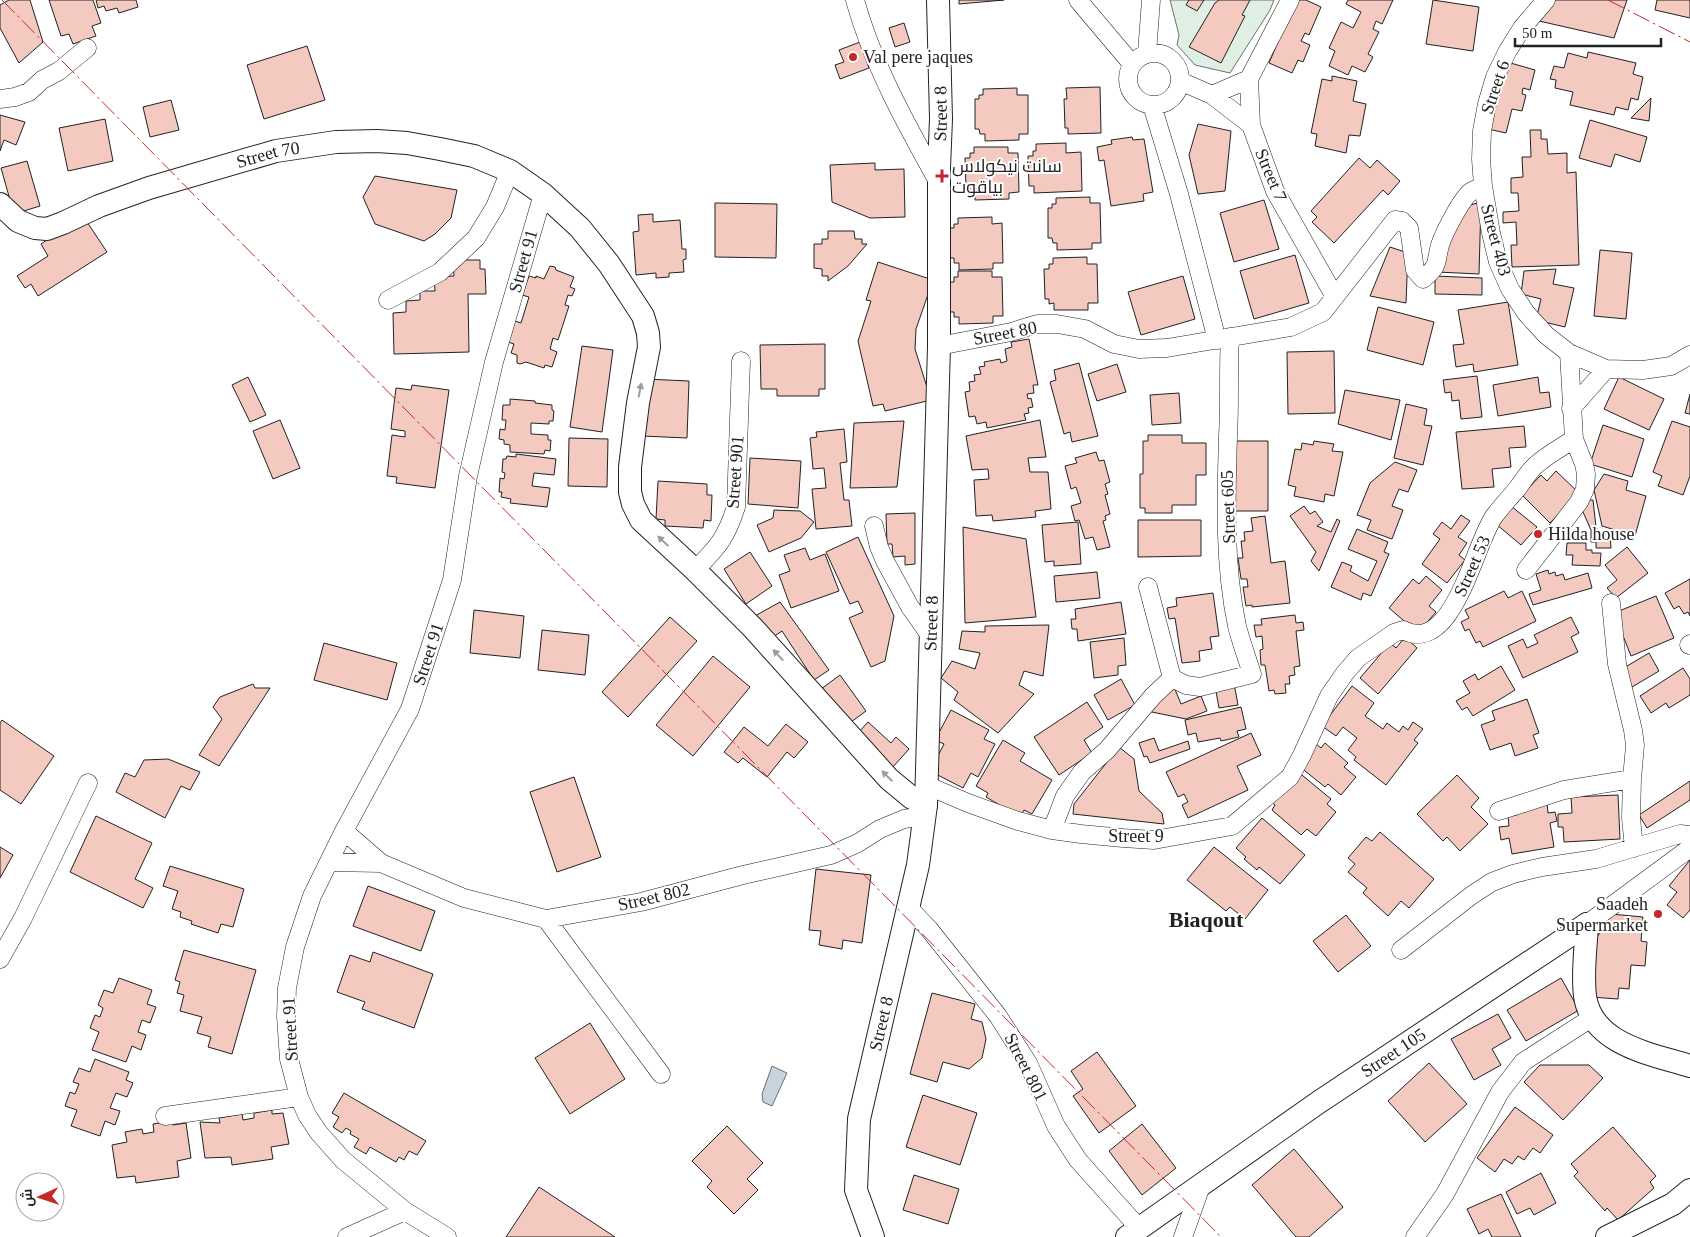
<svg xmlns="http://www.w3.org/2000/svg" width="1690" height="1237" font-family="'Times New Roman',Cairo,serif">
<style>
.green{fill:#e0efe3;stroke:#6f6f6f}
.water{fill:#c7d3dd;stroke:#6f6f6f}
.building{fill:#f3c9c0;stroke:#222}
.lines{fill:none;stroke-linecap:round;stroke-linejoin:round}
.minor-casing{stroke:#222;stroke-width:19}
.tertiary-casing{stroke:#222;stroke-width:24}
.minor{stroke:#fff;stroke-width:18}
.tertiary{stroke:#fff;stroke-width:22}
.power{stroke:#c62828;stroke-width:1;stroke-dasharray:18 4 2.5 4;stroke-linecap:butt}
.oneway{fill:#9c9c9c}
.poi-dot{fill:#c62828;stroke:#fff;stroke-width:2}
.labels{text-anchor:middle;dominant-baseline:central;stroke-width:4;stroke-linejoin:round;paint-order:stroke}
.poi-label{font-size:18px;fill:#222;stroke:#fff;text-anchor:start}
.street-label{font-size:18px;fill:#222;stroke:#fff}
.district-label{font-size:22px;font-weight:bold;fill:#222;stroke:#fff}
</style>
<rect width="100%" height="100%" fill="#fff"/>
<path class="green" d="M1170 0H1274L1270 10 1230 73 1195 65 1177 45 1179 35Z"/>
<path class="water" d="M772 1066 787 1073 772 1106 763 1102 762 1094Z"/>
<path class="building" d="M9 0H30L43 42 19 63 0 28V5Z
M49 0H93L101 23 92 26 96 36 73 44 69 34 61 36Z
M96 0H136L138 7 119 13 117 8 106 11 104 6 98 8Z
M959 0H1004L959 4Z
M1189 0H1204L1197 11 1186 5Z
M1219 0H1250L1242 15 1245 16 1221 63 1189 47 1215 3Z
M1296 0H1306L1321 7 1309 35 1305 33 1301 41 1310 45 1303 62 1298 60 1292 73 1269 63Z
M1348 0H1393L1382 24 1376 21 1373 29 1379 32 1368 54 1373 57 1365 72 1352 66 1348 75 1329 66 1335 51 1329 48 1341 22 1353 28 1361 12 1346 4Z
M1433 0 1479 7 1473 51 1426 44Z
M1546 0H1627L1614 38 1539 21Z
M1657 0H1690V18L1655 10Z
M904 23 910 42 895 47 889 28Z
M860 42 869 68 840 79 835 65 844 62 839 50Z
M307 46 325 100 264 119 247 65Z
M1588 52 1636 63 1633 74 1643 77 1638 100 1631 98 1628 110 1616 107 1614 115 1570 105 1573 92 1555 88 1556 80 1550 79 1554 66 1564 68 1568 53 1587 58Z
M1507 62 1535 70 1530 90 1523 88 1522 94 1526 95 1522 111 1512 109 1506 133 1488 129Z
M1332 76 1357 81 1353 101 1366 104 1360 136 1349 135 1346 153 1315 146 1317 134 1311 133 1322 79 1332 81Z
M1100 87 1101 133 1068 134V128H1065L1064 99H1067L1066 88Z
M1017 88V95H1028V134H1019V140L985 141V134H980L979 129H975V99H979V95H983V89Z
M1651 98 1649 121 1631 118Z
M171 100 179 130 150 137 143 107Z
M0 115 25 122 16 145 4 140 0 151Z
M105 119 113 161 68 171 59 128Z
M1590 120 1647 137 1640 162 1615 154 1611 167 1579 158Z
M1198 124 1231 131 1225 191 1198 194 1189 155Z
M1530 130H1541V139H1547L1548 154 1567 153V173L1576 172 1579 265 1512 267 1511 245H1517L1516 222 1503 223V212L1519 211 1518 193H1511V178L1523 177 1522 157H1531Z
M1132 137 1133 140 1144 139 1153 192 1143 194 1144 201 1111 206 1104 160 1099 161 1097 147 1112 144 1111 140Z
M1066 143V153L1081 152 1082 191 1034 193V186H1029L1028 156H1033V151H1036V144Z
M974 147H1008V153H1018L1019 192 1009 193V199L975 200V193H970V188H966L965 158H970V153H974Z
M1359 158 1370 168 1377 160 1400 181 1388 195 1383 190 1334 243 1312 222 1317 217 1311 211Z
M27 161 40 206 14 214 1 168Z
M875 163V170L904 169 905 217 870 218 832 202 830 165Z
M375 176 457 190 451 218 435 234 424 241 375 224 363 197Z
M1090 197V203H1100L1101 243H1092V249L1057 250V243H1053L1052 238H1048V208H1052V204H1056V198Z
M1264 200 1279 249 1234 262 1220 213Z
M1481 202 1479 274 1437 272 1463 207Z
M715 203 777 204 776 258 715 257Z
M653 214V222L680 220 682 249H686V259L683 260 684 272 669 273V277L656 278V273L636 275 633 232 639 231 638 215Z
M83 216 107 252 38 296 31 284 25 288 17 276 48 256 41 244Z
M992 217V224L1002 223 1003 263H993V269L959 270V263H954V258H950L949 228H954V224H958V218Z
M828 231H854L855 239H862V244H867L848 266 828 281V276H822V269L814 268V244H822V239H828Z
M1390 247 1408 253 1406 303 1370 296Z
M1600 250 1632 253 1626 319 1594 316Z
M1295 255 1309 303 1254 319 1240 271Z
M1087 257V264H1097L1098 303H1088V310H1054V303L1049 304V299H1045L1044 269H1049V264H1053V258Z
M453 260H480V269H485L486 294H468L469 352 394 354 393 313 406 312V301L420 300V291H435L434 277 454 276Z
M878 262 933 280 916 329 915 349 931 400 885 411 883 404 873 406 858 341 871 301 866 300Z
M550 266 555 267 556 270 574 277 570 287 575 289 572 296 568 295 565 305 569 306 558 340 553 338 550 349 557 352 552 367 545 365 544 368 526 362 520 364 517 363V355L511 353 514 344 508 342 515 321 521 323 529 297 522 295 529 276 536 278V276L544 279Z
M1556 269 1553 284 1574 288 1565 327 1536 320 1541 299 1521 294 1524 271Z
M958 271H992V277H1002L1003 316H993V323L959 324V317H954V312H950V282H954V277H958Z
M1183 276 1195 319 1141 335 1128 292Z
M1435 276 1482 278V295L1435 294Z
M1508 302 1518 365 1474 372 1473 364 1456 367 1453 345 1464 344 1458 310Z
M1378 307 1434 322 1423 365 1367 350Z
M1029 339 1038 385H1033L1034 393 1027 394 1028 399 1031 398 1033 407 1028 408 1029 413 1024 414 1026 420 987 428 986 422 977 424 975 416 969 417 965 392 970 391 969 382 975 381 974 375 981 374 979 367 985 366 984 362 1000 359 1001 363 1007 361 1005 349 1012 347 1011 342Z
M825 344V389H819V396H777V389H761L760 345Z
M582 346 613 350 602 432 570 427Z
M1334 351 1335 413 1288 414 1287 352Z
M1079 363 1098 436 1072 442 1070 432 1064 434 1050 382 1056 380 1054 370Z
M1117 364 1126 392 1097 401 1088 374Z
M1477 376 1482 417 1461 419 1459 400 1452 401 1451 392 1445 393 1443 380Z
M248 377 266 415 250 422 232 385Z
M1538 377 1540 393 1549 392 1551 407 1498 416 1493 385Z
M1619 377 1664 399 1649 430 1604 409Z
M645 379 689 381 687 438 642 436Z
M412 385 449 390 435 488 396 483 397 477 387 476 392 435 405 437V431L391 429 396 388 411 390Z
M1345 390 1400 400 1391 440 1338 424Z
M1179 393 1181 423 1152 425 1150 395Z
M1690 394V414L1685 413Z
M510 399 535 401V403L552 405V410L554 411 553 421H549V424L531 423V434L548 435V440H551L550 451 545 450 544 454 510 452V445L504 444V440L499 439 500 429 505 430 506 420H502L503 405H510Z
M1406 404 1427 409 1424 425 1432 426 1423 465 1394 458Z
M280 420 300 468 273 479 253 431Z
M1040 420 1046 457 1028 458 1030 472H1048L1051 509 1035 511 1036 517 993 521 992 515 976 516 974 480 989 479 988 469 972 470 966 436Z
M904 421 897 487 850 488 854 423Z
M1672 421 1690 427V476L1683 495 1658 486 1662 476 1653 472Z
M1603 425 1644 439 1632 477 1590 464Z
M1524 426 1526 447 1509 448 1511 467 1492 469 1494 487 1462 489 1456 432Z
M844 429 847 462 840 463 844 500H849L852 526 816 529 812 489 826 488 824 468 813 469 810 438 817 437 816 432Z
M1148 435H1182V443H1206V475H1196V505H1172V513H1145V508H1140V474H1143V441H1148Z
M569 438 608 439 607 487 568 486Z
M1235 441H1268V511H1234Z
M1314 441 1334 444 1332 451 1343 452 1334 496 1325 494 1324 502 1294 496 1296 487 1288 485 1295 449 1301 450 1302 443 1313 445Z
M1096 452 1099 461 1104 460 1110 482 1105 484 1108 494 1105 495 1110 514 1105 516 1106 520 1103 521 1110 547 1097 550 1093 537 1085 539 1079 520 1075 521 1071 506 1081 503 1076 487 1071 489 1065 466 1077 463 1075 458Z
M516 454 556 459 554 475 534 473 532 486 550 488 547 507 510 503 511 499 501 497 502 492H499L500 478 504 479 505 473 502 472 503 459H506L507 456 516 457Z
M750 458 801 461 798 508 748 504Z
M1395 462 1417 470 1408 492 1399 489 1392 506 1403 510 1392 539 1367 530 1371 520 1357 515 1370 483Z
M1556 471 1579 493 1550 523 1522 495 1541 475 1547 481Z
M1604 474 1628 481 1626 490 1646 496 1635 536 1602 526 1594 490Z
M658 481 707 484V495H712L711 521 704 520 703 528 665 526V520L656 519Z
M1583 500H1593L1596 527 1601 534H1610L1611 548H1596V542H1591V530L1583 512Z
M1304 506 1310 514 1315 511 1323 522 1317 526 1331 532 1337 519 1340 521 1319 571 1311 561 1316 552 1290 516Z
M1511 506 1537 527 1521 545 1496 524Z
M774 510 800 511 814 522 801 538 769 552 757 525 773 518Z
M915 513V564L905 565V556L893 557 892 544H887L886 514Z
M1461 515 1470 521 1458 537 1467 543 1459 555 1465 560 1447 583 1422 564 1440 539 1433 534 1442 522 1451 529Z
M1265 516 1271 563 1285 561 1290 603 1252 607V605L1246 606 1243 587H1248L1247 579H1241L1238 558H1243L1241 541H1245L1244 532 1253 531 1251 518Z
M1138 520H1201V556L1138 557Z
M1078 522 1081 564 1054 566V561L1045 562 1042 525Z
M963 527 1026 539 1036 617 965 623Z
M1357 529 1388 542 1384 552 1389 554 1371 596 1363 593 1361 600 1331 587 1342 562 1352 566 1350 571 1368 581 1377 561 1348 549Z
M858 537 894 616 885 661 871 667 849 618 863 612 858 601 850 604 826 552Z
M1567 543H1586V550H1592V553H1601L1600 566 1572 565 1573 555H1566Z
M1627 547 1648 573 1616 598 1607 588 1617 580 1605 565Z
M805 548 810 560 825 554 839 591 791 608 779 575 790 571 784 555Z
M750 552 772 586 746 604 724 569Z
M1548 570 1549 574 1555 572 1556 576 1563 574 1565 580 1588 573 1592 588 1533 605 1529 594 1541 590 1536 574Z
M1097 572 1100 598 1056 602 1054 576Z
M1426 576 1442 590 1429 606 1436 612 1418 633 1389 608 1413 579 1419 584Z
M1690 579V616L1688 612 1684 614 1679 606 1674 609 1665 593Z
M1504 591 1508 598 1522 591 1536 621 1483 647 1480 641 1476 643 1469 629 1465 631 1461 622 1469 618 1465 610Z
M1213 593 1219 636 1210 637 1212 649 1199 651 1200 661 1182 663 1175 618 1169 619 1167 608 1177 606 1176 598Z
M1656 596 1674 638 1631 656 1614 613Z
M780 602 829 670 814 680 782 631 770 639 755 616Z
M1121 602 1126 634 1078 641 1077 629H1072L1071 619H1076L1075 609Z
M474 610 524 616 520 658 470 653Z
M1295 615 1296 623 1303 622 1304 630 1296 631 1300 666 1294 667 1295 675 1289 676 1290 684H1285L1286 693 1275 694 1274 690 1269 691 1265 665H1261L1260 650 1263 649 1262 636 1256 637 1254 625H1262L1261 619Z
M670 617 697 641 628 717 602 692Z
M1571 617 1579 633 1571 637 1578 652 1523 678 1508 646 1523 639 1527 648 1538 643 1534 635Z
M1049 625 1043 676 1024 671 1019 685 1034 694 998 733 954 700 958 692 941 678 952 661 975 669 980 653 959 649 962 631 985 632V626Z
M542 630 589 635 585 675 538 670Z
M1405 637 1417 648 1378 694 1360 678 1390 643 1396 648Z
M1124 638 1126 665 1118 666V675L1094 678 1090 642Z
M324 643 397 663 387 700 314 680Z
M1649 653 1659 671 1632 687 1622 669Z
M713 656 750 687 693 756 656 725Z
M1501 666 1515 690 1473 716 1467 707 1462 710 1456 701 1470 693 1463 681 1475 674 1478 680Z
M1683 668 1690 679V695L1669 708 1666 703 1651 713 1640 696Z
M840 675 866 711 847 725 821 689Z
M1121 679 1135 705 1108 720 1094 695Z
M1172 682 1181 704 1201 696 1207 711 1186 719 1147 711Z
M1234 683 1238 705 1219 708 1215 686Z
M253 684 255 688H270L219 766 199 755 222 719 213 707 220 697Z
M1352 686 1374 703 1365 716 1383 729 1387 723 1399 732 1403 726 1408 730 1413 722 1423 729 1414 740 1418 743 1386 785 1354 760 1356 757 1348 750 1357 738 1343 727 1336 736 1322 726Z
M1527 699 1539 733 1533 735 1538 748 1515 756 1511 743 1490 750 1481 725 1495 720 1492 711Z
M1087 702 1103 727 1084 740 1092 753 1059 775 1034 737Z
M1241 707 1246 729 1237 731 1239 737 1221 741 1220 738 1198 742 1196 733 1188 735 1185 720Z
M951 710 989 730 984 739 995 744 978 777 971 773 963 788 930 771 944 744 935 740Z
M2 720 54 756 21 804 0 790V723Z
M868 722 891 743 896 737 909 749 892 768 857 734Z
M786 724 808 742 794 758 787 752 767 777 743 758 738 763 724 752 744 727 768 746Z
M1251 733 1261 755 1237 766 1248 790 1188 818 1182 805 1188 802 1184 794 1178 797 1166 772Z
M1154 738 1159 751 1188 741 1190 749 1150 763 1147 756 1144 757 1139 743Z
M1003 740 1025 753 1020 761 1052 780 1032 814 1024 810 1020 817 986 797 988 793 976 786Z
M1315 743 1321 748 1325 743 1348 763 1344 767 1356 777 1341 795 1328 784 1325 787 1300 767Z
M1119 747 1134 759 1139 791 1162 813 1164 824 1073 814 1074 804Z
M168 759 200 772 190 790 181 786 165 818 116 792 125 773 135 777 144 760Z
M1297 771 1331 799 1327 804 1336 812 1316 836 1307 829 1301 835 1272 810 1275 805 1271 802Z
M1457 775 1479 798 1471 807 1488 824 1460 851 1447 837 1443 841 1417 814Z
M574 777 601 857 557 872 530 792Z
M1690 781V800L1647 828 1639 815Z
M1618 795 1620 839 1564 842 1563 827H1558V814L1572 813 1571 797Z
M1547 803 1548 813 1555 812 1557 821 1550 823 1554 847 1512 854 1509 838 1501 840 1499 827 1509 826 1508 816 1517 815 1516 808Z
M96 816 152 843 135 879 153 888 143 908 70 872Z
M1262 818 1305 855 1280 884 1259 867 1257 870 1244 859 1246 857 1236 848Z
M1380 832 1434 879 1409 908 1401 901 1388 916 1363 893 1367 888 1348 872 1355 864 1348 858 1366 837 1372 841Z
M0 847 13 855 0 878Z
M1214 847 1268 890 1245 919 1230 907 1226 911 1187 880Z
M1690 860V910L1683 918 1667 905 1677 892 1669 886Z
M170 866 244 889 233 927 221 924 218 933 191 924 192 921 180 917 181 912 172 909 178 891 163 886Z
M816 869 871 875 862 943 843 940 842 949 819 945 821 931 809 930Z
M368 886 435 911 421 951 353 926Z
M1611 914 1643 917 1641 941 1647 942 1645 966 1631 965 1629 989 1619 988 1618 999 1591 997 1596 939Z
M1346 915 1371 946 1338 972 1313 941Z
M184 950 256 970 232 1054 208 1047 211 1037 197 1033 202 1017 180 1011 184 995 177 993 180 982 175 980Z
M373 952 433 974 414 1028 362 1009 365 1002 337 992 350 955 370 962Z
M119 978 152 990 147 1004 156 1007 150 1023 142 1020 138 1032 146 1035 141 1050 132 1046 126 1062 92 1050 99 1032 90 1028 95 1015 100 1017 103 1008 98 1005 104 990 113 993Z
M1561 978 1579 1010 1526 1041 1507 1010Z
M932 993 975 1004 971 1019 982 1022 986 1039 982 1058 969 1069 943 1062 937 1082 910 1074Z
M1498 1014 1511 1038 1492 1049 1501 1065 1474 1080 1451 1039Z
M590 1023 625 1079 570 1114 535 1058Z
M1097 1052 1136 1106 1099 1133 1073 1096 1083 1089 1071 1071Z
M95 1059 129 1072 126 1080 133 1083 127 1097 116 1093 110 1108 120 1111 115 1125 105 1121 100 1136 71 1126 77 1110 65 1106 70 1092 75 1094 79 1084 73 1082 79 1068 90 1072Z
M1429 1063 1467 1104 1425 1142 1388 1101Z
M1540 1065H1589L1603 1078 1563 1120 1524 1082Z
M344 1093 426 1141 417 1155 409 1151 404 1160 399 1157 396 1162 370 1147 366 1154 354 1147 359 1139 350 1134 351 1131 346 1128 342 1133 333 1127 339 1117 332 1113Z
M923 1095 977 1113 960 1165 906 1147Z
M1515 1107 1553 1135 1540 1153 1533 1148 1524 1160 1518 1156 1512 1164 1504 1159 1495 1172 1477 1158Z
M272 1110V1114L283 1113 289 1144 271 1147 273 1159 232 1165 231 1157 205 1158 200 1122 220 1123 219 1118 242 1114 243 1120 254 1118V1113Z
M172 1121 173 1125 186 1123 191 1158 177 1161 179 1177 136 1183 135 1176 117 1178 112 1145 127 1142 125 1132 142 1129 143 1134 154 1132 153 1124Z
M1142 1124 1176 1168 1142 1195 1109 1151Z
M727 1126 763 1163 747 1179 758 1190 734 1214 707 1187 712 1181 692 1161Z
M1613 1127 1656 1176 1650 1182 1654 1188 1618 1220 1607 1208 1605 1211 1574 1176 1578 1172 1571 1164Z
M1294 1149 1343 1207 1309 1237H1296L1252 1185Z
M1541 1173 1556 1203 1534 1215 1530 1208 1517 1214 1506 1192Z
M914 1175 959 1189 948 1224 903 1210Z
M539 1187 615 1237H506Z
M1501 1194 1521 1237H1492L1488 1229 1479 1234 1467 1209Z"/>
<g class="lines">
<g class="minor-casing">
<path id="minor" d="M855 0C873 65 907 126 940 185
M1078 0 1132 64
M1546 0 1522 28 1507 52 1495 77 1487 104 1482 131 1481 159 1483 186 1491 233 1498 262 1510 289 1526 313 1546 335 1569 353 1606 369 1643 370 1671 366 1690 355
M1147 53 1151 0
M1128 79a26 26 0 1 1 52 0a26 26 0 1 1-52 0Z
M1180 81 1212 95 1251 125 1275 191 1335 297
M1212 95 1249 79
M0 99 15 97 29 92 42 80 59 71 87 48
M1152 105 1179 194 1217 340
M1251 125 1249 79 1290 0
M388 300 440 272 476 238 495 207 510 171
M939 346 1011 332 1037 324H1057L1085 329 1114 344 1139 349 1167 348 1291 327 1323 312 1395 220 1402 221 1409 228 1415 270 1423 279C1440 265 1435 263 1440 245 1444 233 1462 197 1472 191 1476 189 1480 188 1483 186
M1571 409 1606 369
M874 526 879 547 885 561 910 607 932 638
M695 570C718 547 726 538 736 507L741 361
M1526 570 1579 502 1585 489 1586 474 1584 464 1574 439
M1148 587 1172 678
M1611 603 1617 664 1633 730 1635 745 1632 779
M1689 645 1690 644
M926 785 968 803 1018 821 1052 830 1081 834 1123 838 1154 840 1232 826 1290 777 1302 755 1329 696 1345 673 1358 658 1394 633 1403 630C1454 657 1475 540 1495 515 1502 506 1510 497 1517 489 1523 481 1529 471 1536 465 1547 455 1562 447 1574 439L1569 353
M1499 811 1564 790 1632 779 1631 818 1634 848
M1052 830 1065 796 1082 772 1107 750 1153 696 1172 678 1186 685 1200 687 1252 674C1247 658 1241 642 1237 626 1224 564 1226 500 1228 436 1230 403 1228 370 1230 337
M344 831 381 863 464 898 546 919 641 902 743 875 831 855 858 843 880 829 904 819 924 816
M329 862 381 863
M909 908 929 929 998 1016 1028 1063 1056 1126 1078 1160 1139 1228
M546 919 661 1074
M1587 924 1690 848
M1401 950 1472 895 1492 882 1513 874 1542 867 1596 859 1680 834 1690 835
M0 959 23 918 88 783
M165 1116 299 1097
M347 1237 405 1211
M447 1237 405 1211 343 1160 319 1133 307 1115 299 1097 289 1059 286 1016 287 988 295 947 312 896 344 831 410 709 452 580 468 476 494 362 543 194
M1183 1237 1201 1186
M1415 1237 1445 1194 1500 1092 1523 1062 1593 1017"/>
</g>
<g class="tertiary-casing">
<g id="tertiary">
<path id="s1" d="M0 204 18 221 35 228 47 229 63 223 99 206 149 188 276 151 336 142 377 141 407 143 440 149 474 156 510 171 543 194 580 228 609 264 643 316 648 333 649 347 638 403 630 467V492L633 504 641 520 695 570 753 628 889 779 912 798 926 805"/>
<path d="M1587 924C1586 947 1582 972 1585 996 1592 1045 1652 1054 1690 1066"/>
<path id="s2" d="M873 1237 856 1190 859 1119 918 865 926 805 939 346V168L941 119 938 0"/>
<path id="s3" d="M1127 1237 1319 1102 1587 924"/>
<path d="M1607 1237 1673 1204 1690 1190"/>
</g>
</g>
<use href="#minor" class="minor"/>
<use href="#tertiary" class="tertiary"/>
<path class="power" d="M2 0 1221 1237
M1608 0 1690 42"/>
</g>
<defs><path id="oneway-solid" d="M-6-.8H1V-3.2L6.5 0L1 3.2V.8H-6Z" transform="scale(1.25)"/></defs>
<g class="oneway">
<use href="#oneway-solid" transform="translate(640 390) rotate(-79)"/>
<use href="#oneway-solid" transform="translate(663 541) rotate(-137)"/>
<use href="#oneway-solid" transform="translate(778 655) rotate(-133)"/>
<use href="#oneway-solid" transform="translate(887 776) rotate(-135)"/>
</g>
<g class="poi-dot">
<circle cx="853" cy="57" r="5"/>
<path d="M939.5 168.5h5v5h5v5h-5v5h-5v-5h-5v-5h5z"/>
<circle cx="1538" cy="534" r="5"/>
<circle cx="1658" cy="914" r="5"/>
</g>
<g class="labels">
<g class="poi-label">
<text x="863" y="57">Val pere jaques</text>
<text x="952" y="166">سانت نيكولاس<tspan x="952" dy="21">بياقوت</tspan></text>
<text x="1548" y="534">Hilda house</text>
<text x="1648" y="904" text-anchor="end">Saadeh<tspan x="1648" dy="21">Supermarket</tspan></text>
</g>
<g class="street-label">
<text transform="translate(1495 87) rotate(-71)">Street 6</text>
<text stroke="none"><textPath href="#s2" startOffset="1134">Street 8</textPath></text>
<text stroke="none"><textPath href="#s1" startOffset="289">Street 70</textPath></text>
<text transform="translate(1271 175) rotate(67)">Street 7</text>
<text transform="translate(1496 240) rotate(75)">Street 403</text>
<text transform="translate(523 261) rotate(-74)">Street 91</text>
<text transform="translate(1005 333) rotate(-11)">Street 80</text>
<text transform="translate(735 472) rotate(-86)">Street 901</text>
<text transform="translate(1228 507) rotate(-92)">Street 605</text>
<text transform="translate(1472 566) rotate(-66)">Street 53</text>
<text stroke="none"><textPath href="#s2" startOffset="624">Street 8</textPath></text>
<text transform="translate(428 654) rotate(-72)">Street 91</text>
<text x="1136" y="836">Street 9</text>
<text transform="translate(654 897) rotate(-13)">Street 802</text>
<text stroke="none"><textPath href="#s2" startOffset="219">Street 8</textPath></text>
<text transform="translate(290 1029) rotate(-93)">Street 91</text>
<text stroke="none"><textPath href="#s3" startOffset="324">Street 105</textPath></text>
<text transform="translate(1026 1067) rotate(63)">Street 801</text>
</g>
<g class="district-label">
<text x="1206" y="919">Biaqout</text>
</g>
</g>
<g transform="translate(40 1197) rotate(267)"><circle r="24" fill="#ffffff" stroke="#a7a7a7"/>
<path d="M0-4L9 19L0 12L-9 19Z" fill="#c62828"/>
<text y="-8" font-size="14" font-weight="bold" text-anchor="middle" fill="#222222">ش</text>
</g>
<path d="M1515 38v8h146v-8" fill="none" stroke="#222222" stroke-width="2.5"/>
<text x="1522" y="38" font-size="15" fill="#222222" stroke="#ffffff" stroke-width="4" paint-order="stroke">50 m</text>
</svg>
